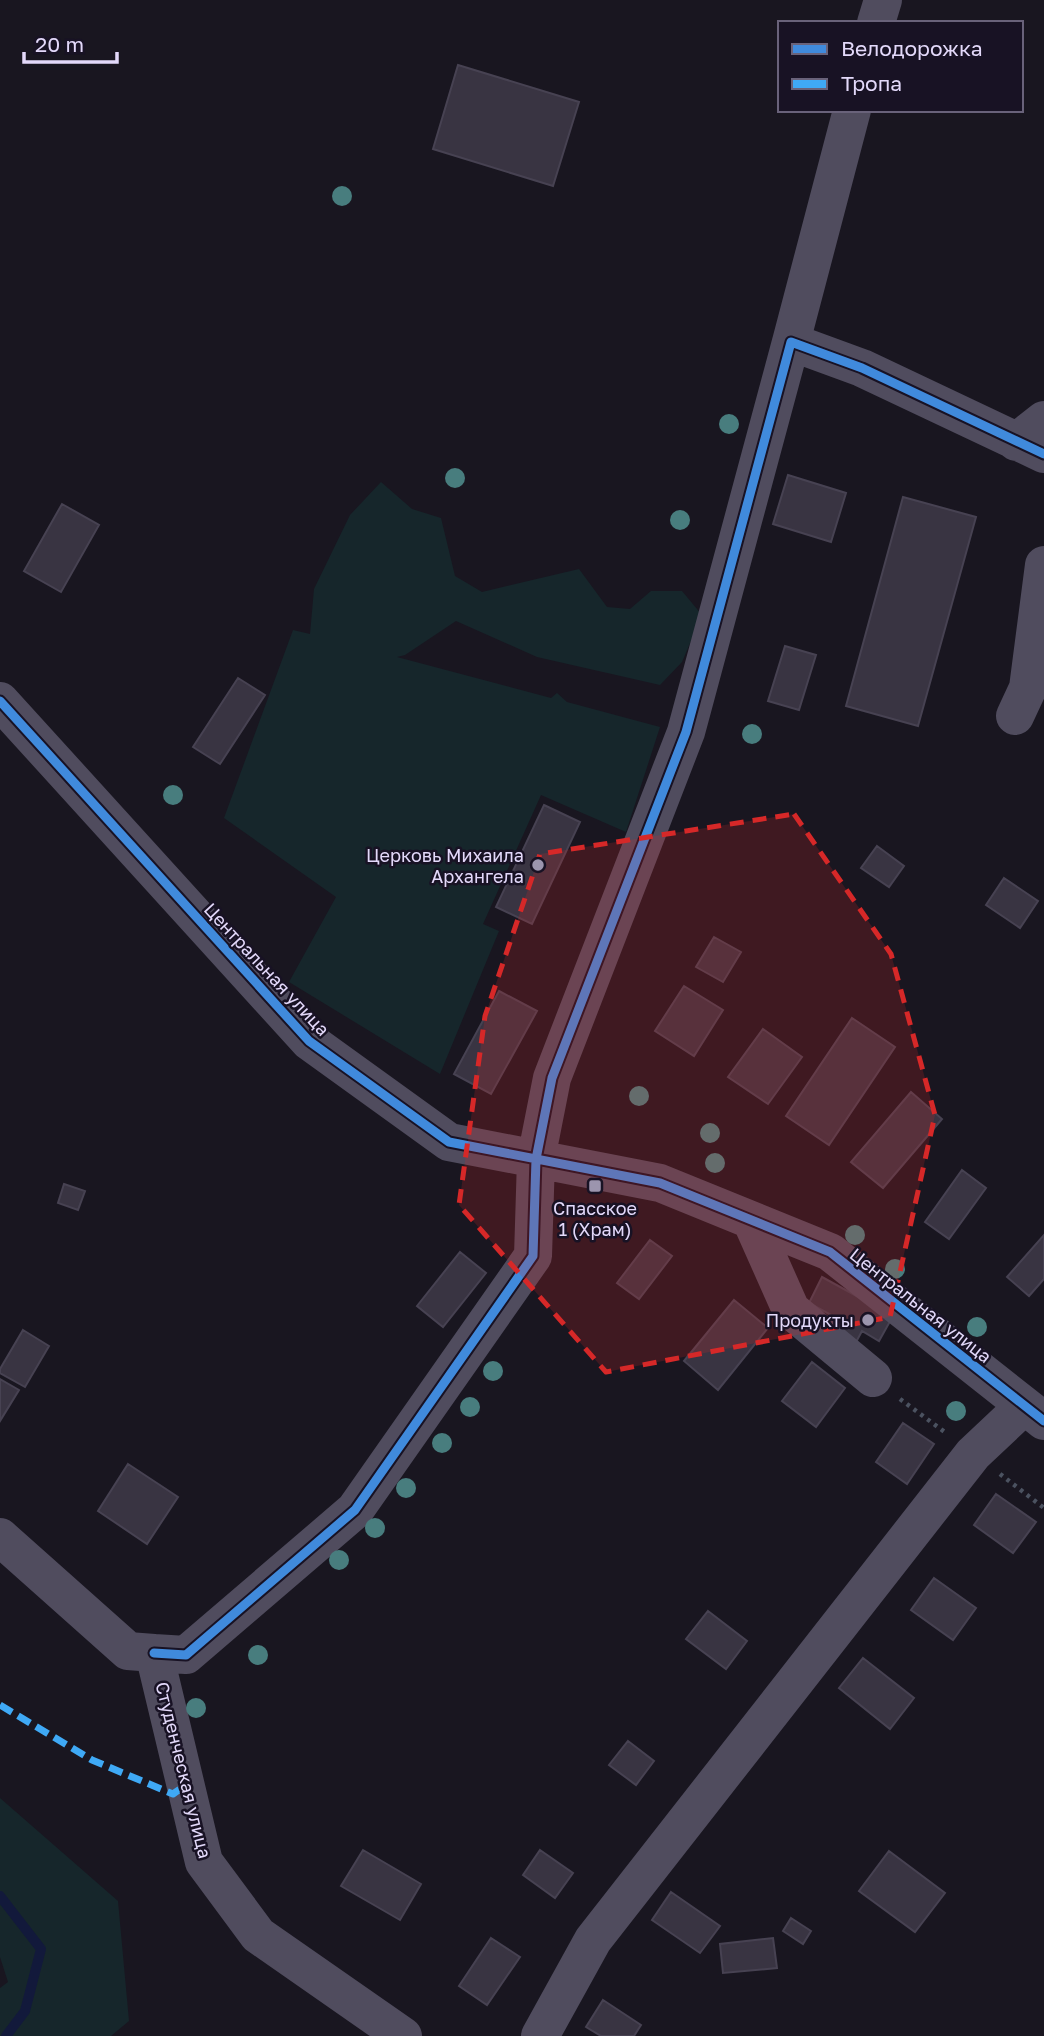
<svg xmlns="http://www.w3.org/2000/svg" width="1044" height="2036" font-family="'Golos Text',sans-serif">
<style>
.green{fill:#16262b}
.lines{fill:none;stroke-linecap:round;stroke-linejoin:round}
.stream{stroke:#12193b;stroke-width:10}
.building{fill:#393442;stroke:#474252;stroke-width:2}
.path{stroke:#4b5260;stroke-width:4.5;stroke-dasharray:3.5 5;stroke-linecap:butt}
.minor{stroke:#504c5e;stroke-width:38}
.quiet{stroke:#3fa9f5;stroke-width:7;stroke-dasharray:14 7;stroke-linecap:butt}
.cycleway-casing{stroke:#181224;stroke-width:13}
.cycleway{stroke:#408adc;stroke-width:9}
.tree{fill:#487d7e}
.marked{fill:#d62828;fill-opacity:0.2;stroke:#d62828;stroke-width:5;stroke-dasharray:14 9;stroke-linejoin:round}
.poi-dot{fill:#9c95ae;stroke:#181224;stroke-width:2.5}
.labels{text-anchor:middle;dominant-baseline:central;stroke-width:5;stroke-linejoin:round;paint-order:stroke}
.poi-label{font-size:18px;fill:#e3d9fa;stroke:#181224;text-anchor:end}
.street-label{font-size:18px;fill:#e3d9fa;stroke:#181224}
</style>
<rect width="100%" height="100%" fill="#191620"/>
<path class="green" d="M381 482 412 509 441 518 455 576 482 592 579 569 607 607 630 609 651 591H682L702 615 682 662 660 685 537 657 456 621 405 655 397 657 551 698 557 693 567 702 660 727 626 832 541 795 483 924 499 931 440 1074 289 982 336 897 224 818 293 630 310 634 314 589 350 515Z
M0 1798 118 1901 129 2021 111 2036H0V1988L8 1982 0 1957Z"/>
<g class="lines">
<path class="stream" d="M0 1896 41 1949 25 2011 6 2036"/>
</g>
<path class="building" d="M458 65 579 102 553 186 433 149Z
M788 475 846 493 831 542 773 524Z
M903 497 976 517 918 726 846 706Z
M62 504 99 525 61 592 24 571Z
M785 646 816 655 799 710 768 701Z
M238 678 265 695 220 764 193 747Z
M544 805 580 822 532 924 496 907Z
M877 846 904 866 889 887 861 868Z
M1004 878 1038 901 1020 928 986 905Z
M714 937 741 952 723 982 696 967Z
M684 986 723 1010 694 1056 655 1031Z
M499 991 537 1011 491 1094 454 1074Z
M852 1018 895 1047 829 1145 786 1116Z
M763 1029 802 1057 768 1104 728 1077Z
M911 1092 942 1119 883 1188 851 1162Z
M962 1170 986 1188 949 1239 925 1222Z
M64 1184 85 1191 78 1210 58 1203Z
M1044 1235V1279L1029 1296 1007 1277Z
M650 1240 672 1256 639 1299 617 1283Z
M460 1252 486 1273 443 1327 417 1306Z
M822 1277 893 1316 879 1341 862 1331 854 1346 834 1335 842 1321 809 1303Z
M734 1300 768 1328 718 1390 684 1361Z
M23 1330 49 1346 25 1387 0 1373V1369Z
M812 1362 845 1388 816 1427 782 1401Z
M0 1379 19 1390 0 1421Z
M903 1423 934 1444 907 1484 876 1462Z
M128 1464 178 1497 147 1544 98 1511Z
M996 1494 1036 1522 1013 1553 974 1525Z
M934 1578 976 1608 953 1640 911 1610Z
M708 1611 747 1641 726 1669 686 1639Z
M863 1658 914 1698 890 1729 839 1688Z
M628 1741 654 1761 636 1785 609 1765Z
M363 1850 421 1884 400 1920 341 1886Z
M540 1850 573 1873 555 1898 523 1875Z
M889 1851 945 1893 915 1932 859 1891Z
M671 1892 720 1926 700 1953 652 1920Z
M791 1918 811 1931 803 1944 783 1931Z
M491 1938 520 1957 487 2005 459 1986Z
M773 1938 777 1968 723 1973 720 1944Z
M603 2000 641 2025 634 2036H601L586 2027Z"/>
<g class="lines">
<path class="path" d="M900 1399 946 1433
M1000 1474 1044 1508"/>
<path class="minor" d="M876 23 883 0
M791 342 852 110
M1016 442 1044 420
M0 701 309 1041 449 1142 660 1183 830 1252 1044 1421
M1015 716 1028 688 1044 565
M751 1220 791 1310 873 1378
M0 1537 128 1651 154 1653 204 1862 258 1935 403 2036
M154 1653 186 1655 355 1510 533 1256 536 1159 552 1078 686 732 791 342 862 368 1044 454
M540 2036 593 1940 973 1454 1024 1406"/>
<path class="quiet" d="M0 1705 92 1760 173 1794 186 1785"/>
<g class="cycleway-casing">
<path id="cycleway" d="M0 701 309 1041 449 1142 660 1183 830 1252 1044 1421
M154 1653 186 1655 355 1510 533 1256 536 1159 552 1078 686 732 791 342 862 368 1044 454"/>
</g>
<use href="#cycleway" class="cycleway"/>
</g>
<g class="tree">
<circle cx="342" cy="196" r="10"/>
<circle cx="729" cy="424" r="10"/>
<circle cx="455" cy="478" r="10"/>
<circle cx="680" cy="520" r="10"/>
<circle cx="752" cy="734" r="10"/>
<circle cx="173" cy="795" r="10"/>
<circle cx="639" cy="1096" r="10"/>
<circle cx="710" cy="1133" r="10"/>
<circle cx="715" cy="1163" r="10"/>
<circle cx="855" cy="1235" r="10"/>
<circle cx="895" cy="1269" r="10"/>
<circle cx="977" cy="1327" r="10"/>
<circle cx="493" cy="1371" r="10"/>
<circle cx="470" cy="1407" r="10"/>
<circle cx="956" cy="1411" r="10"/>
<circle cx="442" cy="1443" r="10"/>
<circle cx="406" cy="1488" r="10"/>
<circle cx="375" cy="1528" r="10"/>
<circle cx="339" cy="1560" r="10"/>
<circle cx="258" cy="1655" r="10"/>
<circle cx="196" cy="1708" r="10"/>
</g>
<path class="marked" d="M794 814 891 954 935 1115 890 1317 606 1372 459 1205 485 1016 540 854Z"/>
<g class="poi-dot">
<circle cx="538" cy="865" r="7"/>
<rect x="588" y="1179" width="14" height="14" rx="3.5"/>
<circle cx="868" cy="1320" r="7"/>
</g>
<g class="labels">
<g class="poi-label">
<text x="524" y="855">Церковь Михаила<tspan x="524" dy="21">Архангела</tspan></text>
<text x="595" y="1208" text-anchor="middle">Спасское<tspan x="595" dy="21">1 (Храм)</tspan></text>
<text x="854" y="1320">Продукты</text>
</g>
<g class="street-label">
<text transform="translate(267 969) rotate(47)">Центральная улица</text>
<text transform="translate(921 1305) rotate(38)">Центральная улица</text>
<text transform="translate(184 1770) rotate(76)">Студенческая улица</text>
</g>
</g>
<rect x="778" y="21" width="245" height="91" fill="#181224" stroke="#69627a" stroke-width="2"/>
<rect x="792" y="44" width="35" height="10" fill="#408adc" stroke="#69627a" stroke-width="2"/>
<text x="841" y="56" font-size="21" fill="#e3d9fa">Велодорожка</text>
<rect x="792" y="79" width="35" height="10" fill="#3fa9f5" stroke="#69627a" stroke-width="2"/>
<text x="841" y="91" font-size="21" fill="#e3d9fa">Тропа</text>
<path d="M24 52v10h93v-10" fill="none" stroke="#e3d9fa" stroke-width="3.5"/>
<text x="35" y="52" font-size="21" fill="#e3d9fa" stroke="#181224" stroke-width="5" paint-order="stroke">20 m</text>
</svg>
